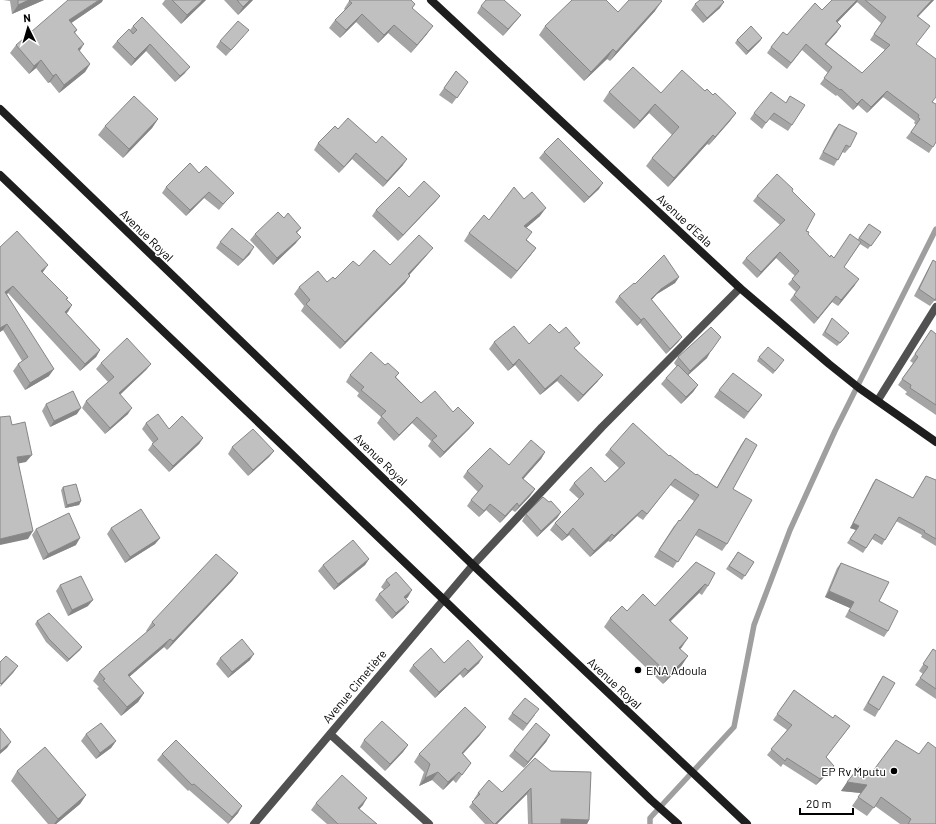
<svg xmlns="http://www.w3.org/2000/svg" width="936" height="824" font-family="Barlow,sans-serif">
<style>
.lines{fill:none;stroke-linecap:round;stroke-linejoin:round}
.stream{stroke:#9f9f9f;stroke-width:5.5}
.street{stroke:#515151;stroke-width:8}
.secondary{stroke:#1e1e1e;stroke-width:8}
.wall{fill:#a5a5a5;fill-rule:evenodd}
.shaded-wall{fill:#868686}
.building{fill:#c0c0c0;stroke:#868686}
.poi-dot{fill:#000;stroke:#fff;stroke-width:1.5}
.labels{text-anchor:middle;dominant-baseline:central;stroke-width:3;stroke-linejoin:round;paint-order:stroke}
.street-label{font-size:12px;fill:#000;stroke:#fff}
.poi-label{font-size:12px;fill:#000;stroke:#fff;text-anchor:start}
</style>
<rect width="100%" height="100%" fill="#fff"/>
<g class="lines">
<path class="stream" d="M650 824V818L734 727 754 625 790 530 835 431 936 229"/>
<path class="street" d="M878 400 936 307
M330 734 429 824
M254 824 473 565 602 427 740 288"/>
<path class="secondary" d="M431 0 740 288 829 364 859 388 936 442
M0 109 473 565 747 824
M0 175 443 599 651 800 678 824"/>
</g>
<path class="wall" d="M3 0H44L12 14 10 1Z
M165 0H206L181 24 162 4Z
M224 0H253L238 15Z
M832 0H934L918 17 916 44 933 102 936 142 929 153 906 138 916 125 914 123 915 121 883 97 867 113 858 105 853 110 837 95 836 96 820 84 828 73 802 50 787 69 767 53 771 47 822 10ZM857 2 881 23 870 40 885 50 862 73 826 44 837 32V22Z
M349 1 415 4 412 8 427 34 411 53 388 33 378 43 356 22 340 38 329 28 335 20 345 10 344 9Z
M102 2 71 23 77 30 75 33 79 51 90 64 85 72 59 93 50 82 48 83 36 68 29 74 10 53 16 45Z
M695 4 720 8 703 23 691 10Z
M481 6 521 15 516 21 503 36 477 13Z
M655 11 610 61 607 59 584 81 539 35 545 26 618 12Z
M133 26 185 73 175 82 146 51 131 66 112 47 117 41 130 30Z
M244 36 226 56 216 47 220 41Z
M762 38 760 41 746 55 735 43 737 40Z
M456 71 468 82 452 104 439 95Z
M705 91 713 95 736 113 730 121 709 145 707 144 668 187 646 166 652 158 672 135 649 113 634 129 603 101 609 92 661 93Z
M790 96 792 125 788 131 769 119 762 129 750 119 754 113 786 103Z
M158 119 152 128 123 158 98 135 105 126Z
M839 124 850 147 845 153 842 152 834 166 819 159 834 130Z
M338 129 376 143 403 165 383 187 352 159 339 173 314 150 318 143Z
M544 152 599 189 584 203 539 158Z
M199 173 234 193 229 198 219 210 204 198 186 216 162 193 166 187Z
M792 191 808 235 830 257 834 258 858 239 869 224 881 232 868 249 860 244 844 267 855 285 838 306 832 302 814 324 790 300 796 292 788 284 795 276 776 258 757 278 742 263 746 258 780 225 753 201 757 196Z
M440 196 435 202 398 241 372 216 376 210 409 197Z
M524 199 540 216 526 228 527 240 536 248 530 256 511 279 464 241 469 233 489 220Z
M284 218 301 228 297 233 296 243 273 265 250 240 255 234Z
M220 242 250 254 238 266 216 248Z
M0 247 43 272H42L72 305 66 313 100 350 96 357 80 371 8 293 7 294 49 376 25 390 13 371 18 364 22 361 3 330 0 332Z
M427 255 409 275 405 283 340 349 301 311 304 306 294 294 299 287 327 282 335 279 359 266 390 265Z
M933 260 936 262V301H934L930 306 914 296 929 267Z
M679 277 675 283 657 294 651 300 682 337 678 342 666 354 640 323 637 326 615 302 619 296 635 284Z
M832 318 847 336 837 346 822 335Z
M931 330 936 334V415L905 394 907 392 898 385 913 363 910 361Z
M494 342 529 344 576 349 598 381 578 402 557 381 540 395 515 365 508 371 489 349Z
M678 357 707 358 688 375 698 385 693 392 681 404 661 384 666 378 677 367 674 363Z
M759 357 782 363 773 374 757 361Z
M101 363 151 364 146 370 120 395 128 414 105 434 82 408 86 401 108 382 96 369Z
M385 365 399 373 396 377 421 403 453 412 474 423 469 429 440 458 428 446 431 441 412 423 394 441 377 423 381 417 357 396 359 393 346 382 350 375Z
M719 390 762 395 744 419 714 397Z
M46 404 77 414 50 427 42 411Z
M146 423 169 429 203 438 199 444 169 472 148 450 153 443 142 429Z
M746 438 733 489 727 544 722 551 695 535 673 568 654 557 674 526 680 521 694 501 670 485 643 520 637 516 610 542 608 541 590 557 569 535 562 541 550 530 555 523 579 499 569 490 574 483 605 482 619 468 605 455 610 449 669 456 696 475 717 487 741 445Z
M232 447 274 451 269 457 248 476 228 454Z
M545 452 541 459 523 479 535 489 530 496 515 512 512 510 500 523 486 510 479 517 467 506 471 500 478 492 463 477 467 471 509 465Z
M926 476 936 480V546L921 537 922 535 896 521 882 545 872 539 863 553 847 543 856 530 850 528 873 483 876 479 913 498Z
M63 487 81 501 79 505 65 508 61 490Z
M549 502 561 512 557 518 537 537 522 521 526 514Z
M111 528 160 538 155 544 125 563 107 534Z
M36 529 76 545 43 560 32 535Z
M738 552 754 562 742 580 726 569Z
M369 559 365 565 334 590 318 571 323 565Z
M696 562 708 586 702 595 699 593 671 621 682 647 680 649 682 665 663 684 604 627 610 618 627 611 655 606Z
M841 563 879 601 888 631 884 637 845 617 850 608 825 597 837 568Z
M238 573 232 581 167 650 164 647 129 677 144 693 138 702 121 716 97 688 99 687 93 681 99 672 147 632 146 631 152 622Z
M386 580 408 597 406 599 404 608 392 619 375 600 379 594 384 590 381 587Z
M60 585 88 606 68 616 56 591Z
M37 621 82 647 80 650 67 662 46 642 35 624Z
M933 649 936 651V699L915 685 923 674 919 671Z
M220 658 250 660 228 678 216 664Z
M444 663H479L463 678 460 674 435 698 409 671 413 665Z
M883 676 879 710 875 717 863 710 879 682Z
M794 690 833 718 850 726 826 757 834 766 830 771 816 785 783 764 781 767 767 755 787 730 773 720Z
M512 713 535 715 523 731 508 719Z
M86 734 116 741 111 748 96 759 81 741Z
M480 735 463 754 471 763 456 783 453 780 443 790 432 780 419 786 424 772 414 762 419 754Z
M550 735 546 742 524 768 509 756 514 750Z
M364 740 408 745 403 752 385 771 360 747Z
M162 754 238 813 228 824 189 790 188 791 157 760Z
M535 758 589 820 587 824H528L527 794 497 824H485L469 807 475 799H474L478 793 502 792Z
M859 767 936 824H900L875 806 867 816 852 806 861 793 841 791Z
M17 771 86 795 80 804 56 824H48L11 781Z
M316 803 363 805 359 809 377 824H327L311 810Z"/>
<path class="shaded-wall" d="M29 0H44L12 14 18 5Z
M99 0H103L102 2 64 28 69 20Z
M203 0H206L181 24 187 15Z
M250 0H253L238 15 243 7Z
M857 0H858L857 2 832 28 836 21Z
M932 0H934L912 22 917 16Z
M662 1 655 11 610 61 616 52Z
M724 2 720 8 703 23 707 18Z
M362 14 356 22 340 38 346 30Z
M521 15 516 21 503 36 508 29Z
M394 25 388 33 378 43 384 35Z
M433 26 427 34 411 53 417 45Z
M841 26 837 32 821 50 825 44Z
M762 38 760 41 746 55 748 51Z
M84 44 79 52 78 49Z
M150 44 146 51 131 66 135 59Z
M613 49 607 59 584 81 591 72Z
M41 60 36 68 29 74 34 66Z
M90 64 85 72 59 93 64 85Z
M190 67 185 73 175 82 180 76Z
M56 74 50 82 48 83 53 76Z
M887 91 883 97 867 113 871 107Z
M862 99 858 105 853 110 857 104Z
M655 104 649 113 634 129 640 121Z
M736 113 730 121 709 145 715 137Z
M158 119 152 128 123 158 129 149Z
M713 135 707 144 668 187 674 178Z
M356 153 352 159 339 173 344 167Z
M407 159 403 165 383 187 387 181Z
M603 183 599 189 584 203 589 197Z
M209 192 204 198 186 216 190 210Z
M440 196 435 202 398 241 403 235Z
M546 208 540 216 519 234 524 226Z
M301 237 296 243 273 265 277 258Z
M254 247 250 254 238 266 243 260Z
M433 248 427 255 403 282 408 274Z
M536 248 530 256 511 279 517 271Z
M780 252 776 258 757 278 761 272Z
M48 265 43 272 36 278 41 271Z
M410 276 405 283 340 349 345 342Z
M679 277 675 283 657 294 647 305 651 299 661 289Z
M859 279 855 285 838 306 841 300Z
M13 286 8 293 1 299 5 292Z
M836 296 832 302 814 324 818 318Z
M72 305 68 312 61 319 65 312Z
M644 318 640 323 637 326 641 320Z
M7 324 3 330 0 332V328Z
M682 337 678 342 666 354 670 349Z
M100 350 96 357 80 371 85 364Z
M711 351 707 358 686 377 690 371Z
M519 359 515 365 508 371 513 365Z
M151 364 146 370 114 400 119 393Z
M54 369 49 376 25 390 30 383Z
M561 375 557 381 540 395 545 389Z
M603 375 598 381 578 402 583 395Z
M698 385 693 392 681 404 686 397Z
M81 408 77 414 50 427 54 421Z
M132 408 128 414 105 434 110 428Z
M417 417 412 423 394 441 399 435Z
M474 423 469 429 440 458 444 452Z
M203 438 199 444 169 472 173 466Z
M274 451 269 457 248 476 253 470Z
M545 452 541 459 518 485 522 478Z
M32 455 26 462 11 465 17 457Z
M535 489 530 496 515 512 519 506Z
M81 501 79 505 65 508 67 505Z
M517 503 512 510 500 523 505 516Z
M490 504 486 510 479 517 484 511Z
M642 510 637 516 610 542 614 536Z
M561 512 557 518 537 537 541 531Z
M853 523 859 526 856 530 850 528Z
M573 528 569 535 562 541 567 535Z
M33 531 28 539 0 545V539Z
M612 534 608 541 590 557 594 551Z
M80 538 76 545 43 560 48 554Z
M160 538 155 544 125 563 130 557Z
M369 559 365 565 334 590 338 584Z
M238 573 232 581 167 650 173 641Z
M705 584 699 593 663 628 669 620Z
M412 590 408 597 400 603 404 597Z
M829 591 854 602 850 608 825 597Z
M93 600 88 606 68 616 72 610Z
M409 602 404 608 392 619 396 613Z
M688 638 682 647 673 656 679 648Z
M170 639 164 647 122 683 128 675Z
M82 647 80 650 67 662 69 659Z
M254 654 250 660 228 678 232 672Z
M688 656 682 665 663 684 669 675Z
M483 657 479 663 463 678 468 671Z
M18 666 13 673 0 687 1 684Z
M465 668 460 674 435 698 439 692Z
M144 693 138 702 121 716 127 707Z
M486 727 480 735 456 761 462 753Z
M550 735 546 742 524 768 528 762Z
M116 741 111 748 96 759 100 753Z
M11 742 7 748 0 754V751Z
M408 745 403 752 385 771 390 764Z
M834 766 830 771 816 785 820 779Z
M438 772 432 780 419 786 425 778Z
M459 772 453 780 443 790 448 782Z
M847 782 867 785 861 793 841 791Z
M531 788 527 794 497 824H495Z
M86 795 80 804 56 824H54L58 819Z
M367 798 363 805 354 815 358 808Z
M242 806 238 813 228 824 232 817Z
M561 819 589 820 587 824H557Z"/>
<path class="building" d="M18 0H29L18 5Z
M68 0H99L69 20 77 30 74 32 84 44 78 49 90 64 64 85 56 74 53 76 41 60 34 66 16 45Z
M172 0H203L187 15Z
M237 0H250L243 7Z
M350 0H411L415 4 412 8 433 26 417 45 394 25 384 35 362 14 346 30 335 20 352 3 349 1Z
M486 0H504L521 15 508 29 481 6Z
M572 0H606L618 12 629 0H660L662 1 616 52 613 49 591 72 545 26Z
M700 0H722L724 2 707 18 695 4Z
M832 0H857L836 21 841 26 825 44 862 73 890 45 874 34 886 17 865 0H932L917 16 930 26 916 44 936 59V97L932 102 936 104V142L933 147 911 132 920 119 918 117 919 115 887 91 871 107 862 99 857 104 841 89 840 90 824 78 832 67 806 44 791 63 771 47 783 32 787 35 815 3 822 10Z
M142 17 190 67 180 76 150 44 135 59 117 41 129 29 133 34 137 30 133 26Z
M238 21 249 30 231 50 220 41Z
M751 26 762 38 748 51 737 40Z
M633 67 661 93 682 70 705 91 707 89 713 95 715 93 736 113 715 137 713 135 674 178 652 158 679 127 655 104 640 121 609 92Z
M456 71 468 82 457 98 444 88Z
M771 92 786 103 790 96 805 105 792 125 774 113 766 123 754 113Z
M134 96 158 119 129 149 105 126Z
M348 118 376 143 382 136 407 159 387 181 356 153 344 167 318 143 335 126 338 129Z
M839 124 857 133 850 147 846 145 838 160 823 152Z
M558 138 603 183 589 197 544 152Z
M190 163 199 173 206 166 234 193 223 204 209 192 190 210 166 187Z
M777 174 793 189 792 191 815 214 806 231 809 232 808 234 830 257 831 255 834 258 850 234 861 242 844 267 859 279 841 300 836 296 818 318 794 295 800 287 792 279 799 271 780 252 761 272 746 258 785 220 757 196Z
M424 181 440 196 403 235 376 210 399 187 409 197Z
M514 187 524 199 532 192 546 208 524 226 532 232 526 240 536 248 517 271 469 233 484 215 489 220Z
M278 212 284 218 288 213 301 228 296 232 301 237 277 258 255 234Z
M869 224 881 232 871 246 859 238Z
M232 228 254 247 243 260 220 242Z
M17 231 48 265 41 271 68 298 66 299 72 305 65 312 100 350 85 364 13 286 5 292 54 369 30 383 18 364 28 357 7 324 0 328V247Z
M419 235 433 248 408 274 410 276 345 342 306 304 310 300 299 287 318 271 327 282 333 277 335 279 353 261 359 266 374 250 390 265Z
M664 255 679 277 661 289 651 299 682 337 670 349 644 318 641 320 619 296 634 283 635 284Z
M933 260 936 262V298L935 300 919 289Z
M832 318 849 333 840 343 825 332Z
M550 324 559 333 566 327 580 343 574 348 603 375 583 395 561 375 545 389 519 359 513 365 494 342 514 326 529 344Z
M711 327 721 337 711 351 690 371 678 357Z
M931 330 936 334V405L910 388 911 385 902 379 918 357 915 354Z
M127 338 151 364 119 393 132 408 110 428 86 401 114 377 101 363Z
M768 347 784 360 775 371 759 357Z
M371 352 385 365 388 363 399 373 395 377 421 403 435 391 453 412 458 407 474 423 444 452 432 440 437 436 417 417 399 435 381 416 386 411 361 390 364 387 350 375Z
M678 365 698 385 686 397 666 378Z
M733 373 762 395 748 412 719 390Z
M73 391 81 408 54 421 46 404Z
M158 414 169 429 182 416 203 438 173 466 152 444 158 439 146 423Z
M10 416 12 425 25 422 32 455 17 457 33 531 0 539V417Z
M633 423 669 456 670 455 696 475 697 474 717 488 746 438 757 445 733 489 752 500 727 544 699 529 678 562 659 550 679 520 680 521 699 495 675 479 647 514 642 510 614 536 612 534 594 551 573 528 567 535 555 523 584 494 574 483 591 467 605 482 625 463 610 449Z
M253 429 274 451 253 470 232 447Z
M531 440 545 452 522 478 535 489 519 506 517 503 505 516 490 504 484 511 471 500 483 486 467 471 490 448 509 465Z
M926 476 936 480V539L924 532 925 531 899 517 885 540 875 534 866 548 850 539 859 526 853 523 876 479 913 498Z
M76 484 81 501 67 505 63 487Z
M543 497 549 502 551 501 561 512 541 531 526 514Z
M141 509 160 538 130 557 111 528Z
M69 513 80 538 48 554 36 529Z
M353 540 369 559 338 584 323 565Z
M738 552 754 562 745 576 729 566Z
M216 554 238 573 173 641 170 639 128 675 144 693 127 707 103 680 105 679 99 672 155 625 152 622Z
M696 562 715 573 708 586 705 584 669 620 688 638 679 648 688 656 669 675 610 618 622 606 627 611 643 594 655 606Z
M841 563 889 582 879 601 898 611 888 631 849 611 854 602 829 591Z
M396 572 412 590 404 597 409 602 396 613 379 594 390 585 386 580Z
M81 576 93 600 72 610 60 585Z
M49 613 82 647 69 659 49 639 37 621Z
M242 639 254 654 232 672 220 658Z
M468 640 483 657 468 671 465 668 439 692 413 665 431 648 444 663Z
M933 649 936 651V689L920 678 928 667 923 664Z
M6 656 18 666 1 684 0 683V662Z
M883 676 895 683 879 710 868 703Z
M794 690 833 718 835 715 850 726 826 757 834 766 820 779 787 758 785 761 771 749 792 725 777 714Z
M525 698 539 709 527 724 512 713Z
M465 707 486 727 462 753 471 763 462 775 459 772 448 782 438 772 425 778 430 764 419 754Z
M382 721 408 745 390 764 364 740Z
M101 723 116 741 100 753 86 734Z
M536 723 550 735 528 762 514 750Z
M0 728 11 742 0 751Z
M176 740 242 806 232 817 194 784 192 785 162 754Z
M896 740 919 754 928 742 936 748V824H908L911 819 881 797 874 808 858 797 867 785 847 782 859 767 870 775Z
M45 747 86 795 58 819 17 771Z
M535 758 551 771 591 772 589 820 561 819V824H532L531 788 495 824H494L472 802 480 794 478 793 489 780 502 792Z
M342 775 367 798 358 808 377 824H338L316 803Z"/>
<g class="poi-dot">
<circle cx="638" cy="670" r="4"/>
<circle cx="894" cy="771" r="4"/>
</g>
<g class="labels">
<g class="street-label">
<text transform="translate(685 220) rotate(43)">Avenue d'Eala</text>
<text transform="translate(147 235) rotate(44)">Avenue Royal</text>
<text transform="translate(381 459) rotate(44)">Avenue Royal</text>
<text transform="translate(615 683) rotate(43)">Avenue Royal</text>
<text transform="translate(354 686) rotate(-50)">Avenue Cimetière</text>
</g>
<g class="poi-label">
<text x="646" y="670">ENA Adoula</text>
<text x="886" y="771" text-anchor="end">EP Rv Mputu</text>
</g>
</g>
<g transform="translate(28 28) rotate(355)" stroke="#ffffff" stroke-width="3" paint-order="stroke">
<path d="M0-3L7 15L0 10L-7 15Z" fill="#000000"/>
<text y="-6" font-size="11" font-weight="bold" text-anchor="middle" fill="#000000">N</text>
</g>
<path d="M800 808v6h53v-6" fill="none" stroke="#000000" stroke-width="2"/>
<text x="806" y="808" font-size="12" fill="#000000" stroke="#ffffff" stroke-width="3" paint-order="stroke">20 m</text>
</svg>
